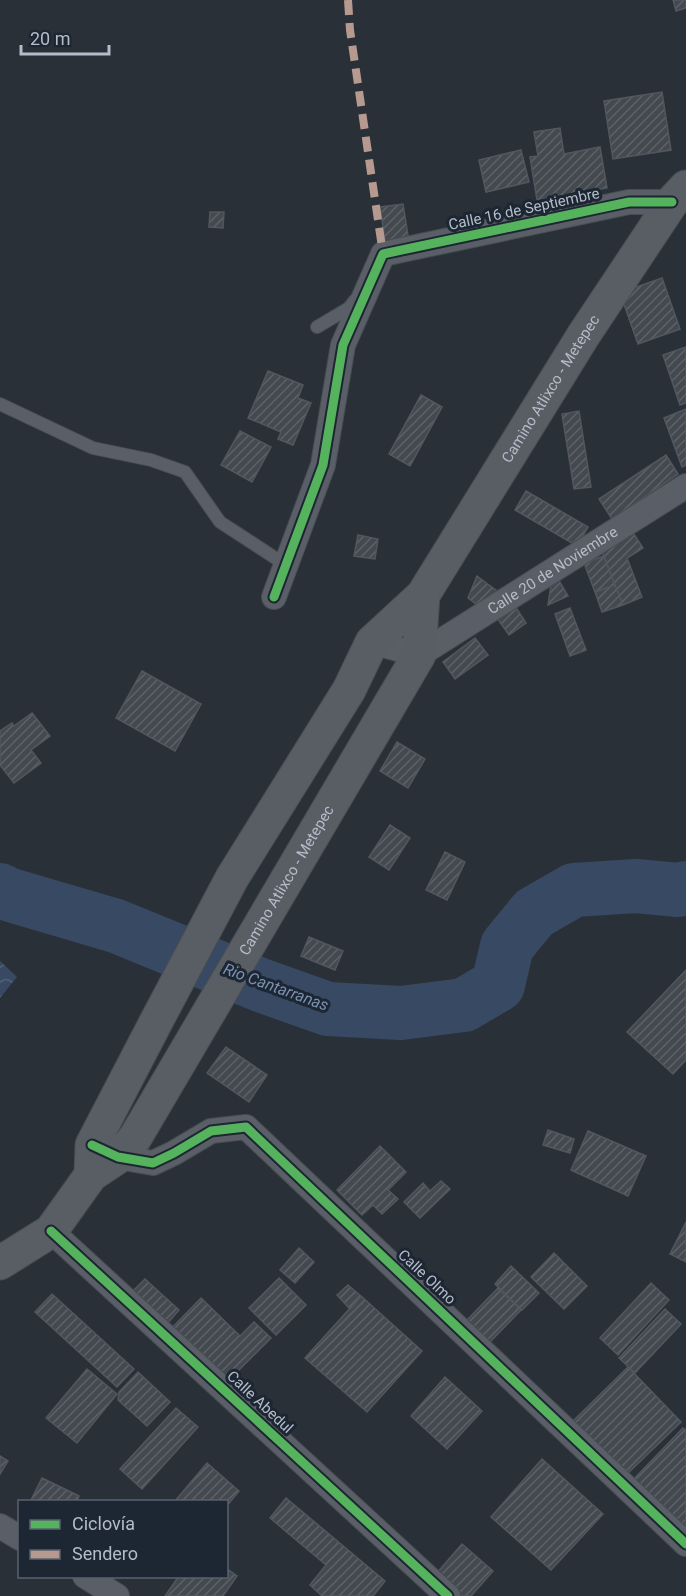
<svg xmlns="http://www.w3.org/2000/svg" width="686" height="1596" font-family="Roboto,sans-serif">
<style>
.water{fill:url(#water-waves)}
.lines{fill:none;stroke-linecap:round;stroke-linejoin:round}
.river{stroke:#384963;stroke-width:54}
.building{fill:url(#building-hatch);stroke:#52575f;stroke-width:1.5}
.lane-casing{stroke:#484c53;stroke-width:14}
.street-casing{stroke:#484c53;stroke-width:26}
.secondary-casing{stroke:#484c53;stroke-width:35}
.lane{stroke:#5a5e66;stroke-width:12}
.street{stroke:#5a5e66;stroke-width:24}
.secondary{stroke:#595d64;stroke-width:33}
.quiet{stroke:#b69a8f;stroke-width:8;stroke-dasharray:15 8;stroke-linecap:butt}
.cycleway-casing{stroke:#1d2633;stroke-width:13}
.cycleway{stroke:#56b35d;stroke-width:9}
.labels{text-anchor:middle;dominant-baseline:central;stroke-width:6;stroke-linejoin:round;paint-order:stroke}
.street-label{font-size:15px;fill:#b4bcc9;stroke:#1d2633}
.water-label{font-size:16px;font-style:italic;fill:#7c92b1;stroke:#1d2633}
</style>
<defs>
<pattern id="water-waves" width="16" height="10" patternUnits="userSpaceOnUse" patternTransform="scale(1.5)"><rect width="16" height="10" fill="#384963"/><path d="M0 5q4-4 8 0t8 0" fill="none" stroke="#526178"/></pattern>
<pattern id="building-hatch" width="6" height="6" patternUnits="userSpaceOnUse" patternTransform="scale(1.5)"><rect width="6" height="6" fill="#444950"/><path d="M-1 1l2-2M0 6l6-6M5 7l2-2" fill="none" stroke="#5d6168"/></pattern>
</defs>
<rect width="100%" height="100%" fill="#2a3038"/>
<path class="water" d="M0 961 17 977 0 998Z"/>
<g class="lines">
<path class="river" d="M0 890 7 894 116 926 263 986 328 1009 401 1013 464 1005 498 985 507 946 534 913 574 890 636 886 678 890 686 888"/>
</g>
<path class="building" d="M673 0H686V8L676 11Z
M662 92 671 150 613 159 604 101Z
M560 128 564 154 600 147 607 188 537 200 530 157 538 156 534 132Z
M521 150 529 182 486 192 479 160Z
M403 204 409 242 386 246 380 207Z
M210 212H224L223 228 209 227Z
M662 278 680 329 638 344 620 293Z
M686 347V403L680 405 663 355Z
M268 371 303 385 298 398 311 403 293 445 278 439 281 432 248 418Z
M421 395 442 407 410 466 389 454Z
M686 409V465L682 467 664 418Z
M579 411 591 487 574 489 562 414Z
M240 431 271 447 252 482 221 465Z
M666 455 678 474 612 519 599 499Z
M526 491 588 527 577 546 515 510Z
M630 528 643 548 627 558 642 597 623 605 600 547Z
M358 535 378 539 375 559 354 556Z
M604 556 615 585 595 592 584 563Z
M477 576 501 594 480 607 468 598Z
M558 579 568 596 548 605 551 585Z
M615 585 623 605 602 612 595 592Z
M515 606 526 623 509 635 497 618Z
M570 608 586 650 570 656 555 614Z
M475 638 488 655 455 679 443 662Z
M142 671 201 704 175 751 116 718Z
M32 713 50 736 31 750 41 763 14 783 0 765V731L12 723 14 726Z
M397 742 425 759 408 788 380 771Z
M390 825 410 838 389 870 369 857Z
M445 852 465 862 447 900 426 890Z
M309 937 343 951 335 970 301 956Z
M686 970V1060L673 1074 627 1032Z
M226 1047 267 1075 249 1102 207 1073Z
M548 1130 574 1139 570 1153 543 1145Z
M588 1131 646 1156 628 1196 571 1170Z
M380 1146 406 1172 388 1190 398 1199 382 1214 373 1205 362 1215 337 1190Z
M441 1181 450 1189 420 1218 404 1202 423 1183 430 1191Z
M686 1222V1262L670 1254Z
M299 1248 314 1262 295 1283 280 1270Z
M554 1253 587 1286 564 1309 531 1277Z
M511 1266 539 1293 522 1310 495 1284Z
M279 1278 306 1305 276 1335 249 1308Z
M145 1279 179 1310 167 1324 132 1292Z
M651 1283 669 1300 618 1355 600 1338Z
M348 1285 361 1296 350 1309 337 1295Z
M498 1288 521 1310 490 1342 467 1320Z
M52 1294 134 1369 117 1387 35 1312Z
M361 1296 422 1351 367 1412 305 1358Z
M201 1298 240 1336 254 1322 271 1338 224 1385 168 1332Z
M665 1309 681 1324 635 1373 619 1358Z
M628 1367 681 1422 625 1476 572 1422Z
M87 1369 117 1394 77 1443 46 1418Z
M138 1372 170 1402 147 1426 118 1400 119 1392Z
M445 1377 482 1411 447 1449 411 1416Z
M176 1408 198 1427 142 1489 120 1469Z
M683 1428 686 1430V1483L657 1513 628 1485Z
M0 1456 8 1461 0 1474Z
M542 1459 603 1514 551 1570 491 1517Z
M207 1463 239 1491 226 1507V1502H176L175 1501Z
M42 1478 79 1496 77 1502H30Z
M686 1483V1541L657 1513Z
M286 1498 385 1581 373 1596H322L310 1585 326 1565 270 1518Z
M462 1544 493 1571 471 1596H461L436 1574Z
M226 1568 237 1576 223 1596H165L179 1576H226Z"/>
<g class="lines">
<g class="lane-casing">
<path id="lane" d="M317 327 349 308 355 300
M0 404 93 448 151 460 185 472 220 522 286 565"/>
</g>
<g class="street-casing">
<g id="street">
<path d="M274 597 323 465 343 345 383 254 629 202H672"/>
<path id="s1" d="M372 642 419 655 686 486"/>
<path d="M106 1151 118 1157 153 1163 174 1153 211 1131 246 1127 686 1544"/>
<path d="M51 1231 448 1596"/>
<path d="M0 1526 20 1538"/>
<path d="M85 1576 117 1596"/>
</g>
</g>
<g class="secondary-casing">
<g id="secondary">
<path id="s2" d="M91 1175 92 1145 157 1020 232 878 349 690 372 642 423 595 583 336 672 202 686 187"/>
<path id="s3" d="M0 1263 51 1231 91 1175 118 1157 135 1138 419 655 423 595"/>
</g>
</g>
<use href="#lane" class="lane"/>
<use href="#street" class="street"/>
<use href="#secondary" class="secondary"/>
<path class="quiet" d="M348 0 350 30 383 254"/>
<g class="cycleway-casing">
<path id="cycleway" d="M274 597 323 465 343 345 383 254 629 202H672
M92 1145 118 1157 153 1163 174 1153 211 1131 246 1127 686 1544
M51 1231 448 1596"/>
</g>
<use href="#cycleway" class="cycleway"/>
</g>
<g class="labels">
<g class="street-label">
<text transform="translate(524 209) rotate(-12)">Calle 16 de Septiembre</text>
<text stroke="none"><textPath href="#s2" startOffset="918">Camino Atlixco - Metepec</textPath></text>
<text stroke="none"><textPath href="#s1" startOffset="207">Calle 20 de Noviembre</textPath></text>
<text stroke="none"><textPath href="#s3" startOffset="486">Camino Atlixco - Metepec</textPath></text>
<text transform="translate(427 1277) rotate(43)">Calle Olmo</text>
<text transform="translate(260 1402) rotate(43)">Calle Abedul</text>
</g>
<g class="water-label">
<text transform="translate(276 987) rotate(20)">Rio Cantarranas</text>
</g>
</g>
<rect x="18" y="1500" width="210" height="78" fill="#1d2633" stroke="#59626f" stroke-width="1.5"/>
<rect x="30" y="1520" width="30" height="9" fill="#56b35d" stroke="#59626f" stroke-width="1.5"/>
<text x="72" y="1530" font-size="18" fill="#b4bcc9">Ciclovía</text>
<rect x="30" y="1550" width="30" height="9" fill="#b69a8f" stroke="#59626f" stroke-width="1.5"/>
<text x="72" y="1560" font-size="18" fill="#b4bcc9">Sendero</text>
<path d="M21 45v9h88v-9" fill="none" stroke="#b4bcc9" stroke-width="3"/>
<text x="30" y="45" font-size="18" fill="#b4bcc9" stroke="#1d2633" stroke-width="4.5" paint-order="stroke">20 m</text>
</svg>
